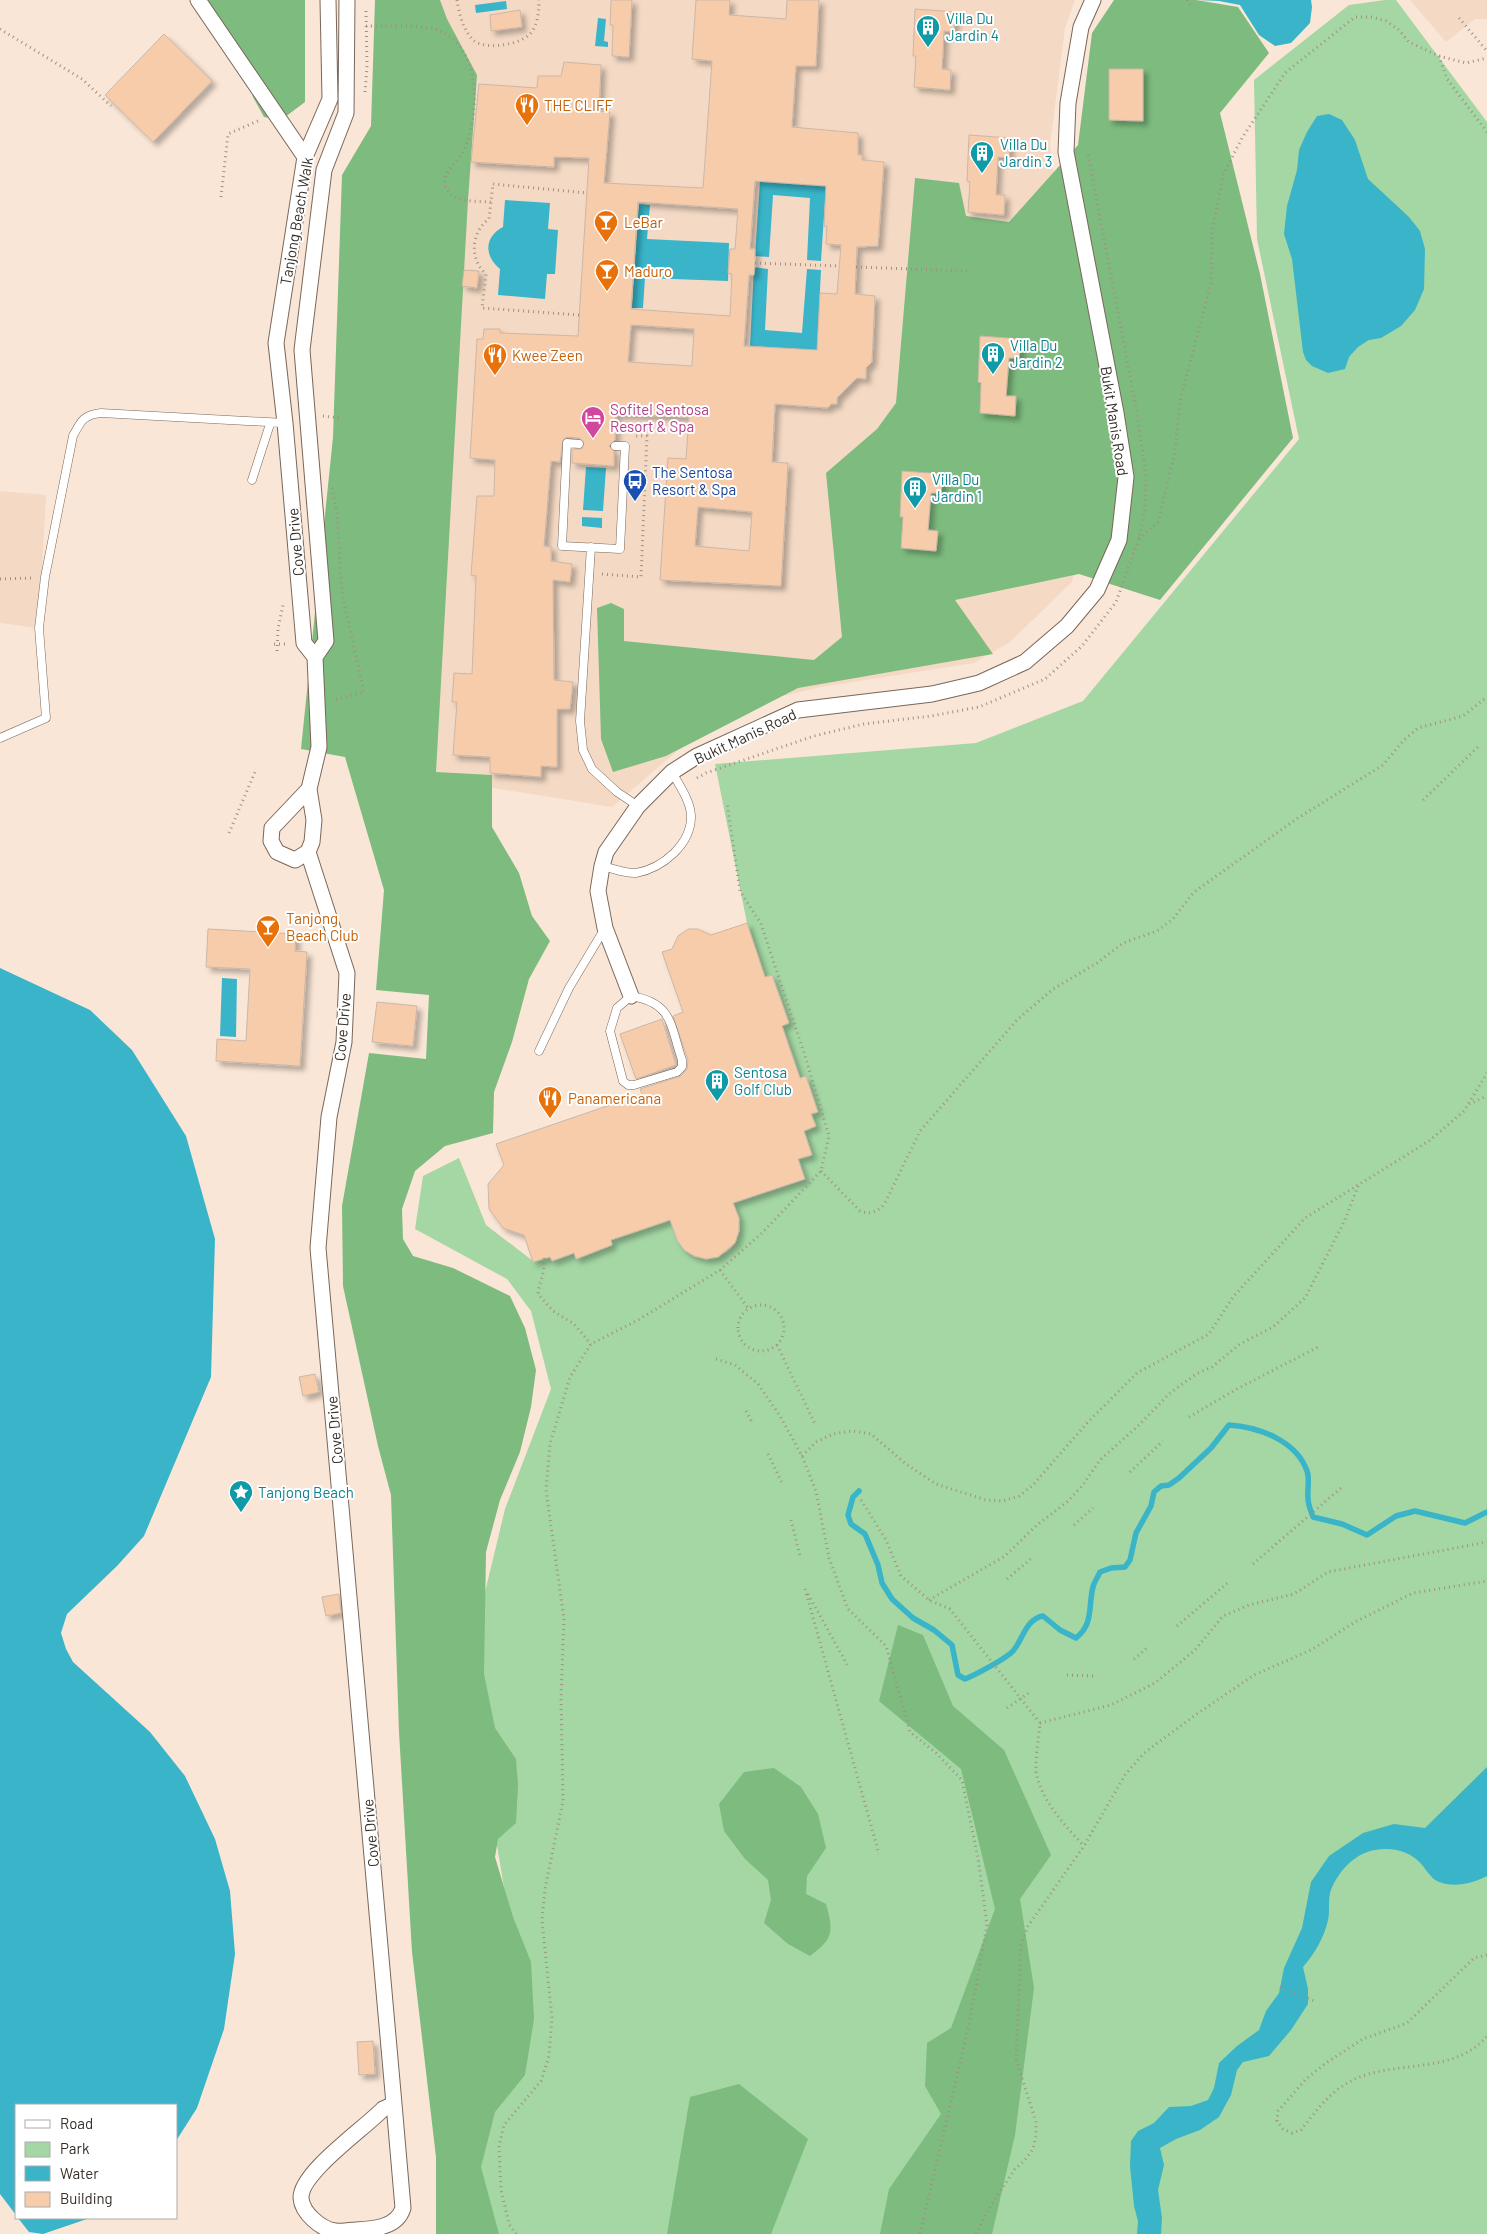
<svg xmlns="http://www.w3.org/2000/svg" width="1487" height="2234" font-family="Barlow,sans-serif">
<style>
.built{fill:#f4dac5}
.green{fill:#a4d7a4}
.forest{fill:#7dbb7e}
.water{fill:#39b4c8}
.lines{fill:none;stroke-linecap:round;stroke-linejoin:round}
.stream{stroke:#39b4c8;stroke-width:5.5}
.building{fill:#f6ccab;stroke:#cbb7a8;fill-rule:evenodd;filter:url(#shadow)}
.lane-casing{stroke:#79675a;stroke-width:9}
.street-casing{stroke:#79675a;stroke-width:17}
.path{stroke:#9f9085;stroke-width:3;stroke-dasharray:1 4;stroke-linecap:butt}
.lane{stroke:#fff;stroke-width:8}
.street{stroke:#fff;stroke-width:15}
.labels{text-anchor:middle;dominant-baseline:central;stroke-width:4;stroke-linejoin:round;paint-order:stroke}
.culture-label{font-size:15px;fill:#0d838f;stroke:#fff;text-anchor:start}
.food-label{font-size:15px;fill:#c56008;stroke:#fff;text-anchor:start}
.street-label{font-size:15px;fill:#352d27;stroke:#fff}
.hotel-label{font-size:15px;fill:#b23c85;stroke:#fff;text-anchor:start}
.transit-label{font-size:15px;fill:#164399;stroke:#fff;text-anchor:start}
</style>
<defs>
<filter id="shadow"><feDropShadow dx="4.5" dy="4.5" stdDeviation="2.5" flood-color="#0004"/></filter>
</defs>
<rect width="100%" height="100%" fill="#fae6d6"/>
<path class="built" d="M441 0H1075L1065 28 1050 145 1061 226 1106 438 1072 582 1010 642 974 663 821 687 749 704 691 739 612 807 431 778 423 164Z
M1410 0H1487V19H1475L1446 42Z
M0 491 46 495 39 628 0 623Z"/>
<path class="green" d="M1385 0H1396L1487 122V2234H488L480 2167 516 1959 467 1667 505 1509 551 1389 531 1311 507 1279 415 1229 423 1176 459 1158 486 1225 533 1261 574 1253 577 1259 612 1245 611 1240 670 1220 706 1259C745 1254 741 1226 732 1197L746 1198 804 1179 798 1159 812 1154 804 1131 816 1126 811 1114 817 1112 800 1078 782 1026 789 1023 772 975 765 977 747 923 715 764 976 743 1083 701 1299 439 1257 239 1254 80 1349 5Z"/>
<path class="forest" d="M203 0H305V102L281 120 264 117 253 97 241 51Z
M375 0H440L447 19 477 75 468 200 436 772 492 775V827L519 873 532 916 550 941 529 979 512 1042 494 1092 493 1133 445 1146 415 1171 402 1209 403 1239 413 1256 453 1268 510 1296 525 1328 536 1370 531 1407 520 1452 500 1500 486 1552 484 1674 495 1728 516 1759 518 1785 516 1823 498 1839 495 1857 513 1917 531 1962 534 2019 525 2075 495 2112 481 2167 499 2234H436V2157L412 1952 399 1732 391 1495 378 1446 343 1286 342 1206 369 1053 426 1059 429 995 376 990 384 890 345 757 301 749 333 437 342 175 371 126Z
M1114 0H1196L1238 7 1269 53 1220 113 1260 274 1293 438 1160 600 1079 574 955 600 993 654 798 688 666 756 613 772 601 739 597 608 611 603 624 609V641L814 660 842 637 826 473 877 429 896 403 915 178 959 183 966 216 1009 222 1078 145 1092 33Z
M898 1625 923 1635 953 1706 1004 1750 1051 1855 1020 1899 1034 1988 1015 2135 992 2234H880L889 2189 941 2114 925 2086 927 2043 951 2028 995 1909 961 1769 879 1701Z
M774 1768 801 1787 818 1814 826 1848 807 1876 806 1894 826 1904C834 1932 833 1939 810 1956L788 1944 764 1923 771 1900 768 1880 745 1859 724 1831 719 1804 744 1772Z
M739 2084 808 2139 771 2234H667L690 2097Z"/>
<path class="water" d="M1198 0H1311L1312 7 1310 23 1291 43 1275 46 1259 35 1240 5 1219 1Z
M506 1 507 9 476 13 475 5Z
M598 18 606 19 604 41 608 42V47L595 46Z
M1329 114 1342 120 1355 140 1368 179 1409 217 1420 231 1425 249 1424 289 1415 310 1401 326 1381 338 1369 340 1358 347 1349 357 1345 369 1328 373 1312 366 1306 360 1303 352 1292 259 1284 234 1287 206 1297 170 1299 150 1307 132 1317 116Z
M760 181 826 186 821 261 807 260 810 198 773 195 769 257 755 256Z
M505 200 550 203 548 229 558 230 555 274H547L545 299 498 295 500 269C484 256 484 237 503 227Z
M639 204 650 205 647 239 729 243 728 281 645 278 643 308H632Z
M754 267 768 269 765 330 802 333 807 269 821 270 817 350 750 346Z
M586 467 606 468 603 511 583 510Z
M582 517 602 518V528L582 526Z
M0 968 90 1010 132 1050 186 1136 215 1239 211 1377 144 1536 117 1566 67 1614 61 1633 66 1649 73 1662 150 1732 185 1776 215 1839 230 1891 235 1954 224 2029 197 2108 176 2141V2105H16V2215L0 2194Z
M222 978 237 979 236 1037 220 1036Z
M1487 1767V1876C1471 1884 1452 1889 1435 1880 1431 1877 1426 1870 1423 1866 1411 1851 1393 1847 1375 1850 1354 1853 1336 1874 1330 1893 1328 1902 1330 1911 1328 1920 1324 1938 1315 1953 1303 1967L1308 1989V2004L1291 2030 1269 2056 1243 2062 1237 2070 1231 2095 1219 2117 1200 2130 1176 2139 1160 2148 1164 2165 1158 2190 1162 2218 1161 2234H1137L1138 2221 1134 2206 1130 2166 1131 2141 1138 2131 1154 2123 1169 2107 1191 2106 1208 2100 1214 2088 1219 2063 1237 2046 1259 2030 1266 2011 1279 1993 1284 1968 1302 1928 1311 1882 1329 1856 1363 1833 1394 1824 1425 1828Z
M18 2218H90L43 2234 29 2232Z"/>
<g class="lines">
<path class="stream" d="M859 1491 853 1497 848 1515 851 1524 865 1534 878 1565 882 1583 892 1599 913 1618 934 1630 952 1645 958 1675 965 1679C975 1675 1007 1658 1013 1651 1023 1639 1026 1619 1043 1616L1060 1630 1076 1638C1094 1624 1088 1606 1093 1587 1094 1582 1098 1577 1100 1572L1111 1568 1125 1567 1130 1560 1136 1533 1151 1506 1154 1492 1161 1486 1169 1485 1179 1478 1211 1448 1229 1425C1258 1427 1296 1440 1307 1471 1310 1479 1307 1490 1308 1498 1308 1505 1311 1511 1313 1517L1342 1524 1367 1535 1396 1516 1415 1511 1465 1523 1487 1512"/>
</g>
<path class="building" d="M611 0H632L629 57 612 56 613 25H610Z
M696 0H730L729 15 786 19 787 0H819L816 66H796L792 127 858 133V155H862V160L884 162 878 246 857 247 855 294 875 296 872 362 866 368V379L857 378 837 398V404H831L828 408 775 404 772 462 788 463 781 586 660 580 668 458 686 459 689 417 616 414 615 440 609 446 614 451V466L572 463V449H582L584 442 579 438 567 437 563 440 560 462 551 461 544 546 551 547V561L572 564 570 582 553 580 554 680 573 682 570 709H557V767L541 766V777L490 773V757L453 755 457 702H452L454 673 472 674 476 576 471 575 477 496H494L495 460 470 458 477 339H483L484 329H500V333L578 336 589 158 554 157V167L471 162 479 84 537 88 538 76H561L564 62 601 65 599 111 610 112 604 183 703 188 712 61 692 59ZM755 181 826 186 824 226H827L826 244 841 245 837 294 820 293 817 350 744 346 749 275H754L755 263V249H750ZM638 202 738 209 735 249H730L728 273 732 274 730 316 631 309ZM631 325 694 329 692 366 628 362ZM698 507 752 512 749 551 695 546Z
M915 9 956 12 954 32 944 31 942 69 951 70 950 90 914 87 916 56H913Z
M520 10 522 27 491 31 490 15Z
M164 34 212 81 153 142 105 95Z
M1109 69H1143V121L1109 120Z
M969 135 1010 138 1009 158 998 157 996 195H1005L1004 215 968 212 970 182 967 181Z
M464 270 479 271 477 288 462 286Z
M980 336 1021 339 1019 358H1009L1006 396H1016L1015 416 980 413 981 383 978 382Z
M902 471 943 474 941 493H931L928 530 938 531 936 551 901 548 903 517H900Z
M747 923 765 977 772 975 789 1023 782 1026 800 1078 806 1076 818 1112 811 1114 816 1126 804 1131 812 1155 798 1159 805 1179 733 1203 739 1218V1231L735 1243 718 1257 706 1259 694 1256 684 1250 677 1240 670 1220 611 1240 612 1245 576 1259 574 1253 552 1261 550 1257 533 1262 524 1235 503 1228 489 1209 488 1184 504 1165 496 1144 642 1094 640 1089 681 1076 687 1069 688 1060 673 1016 683 1012 662 952 672 949 678 936 688 929H698L711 935Z
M208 929 296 934 295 951 307 952 300 1066 216 1061 217 1039 246 1041 250 969 206 967Z
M377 1002 417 1006 413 1046 372 1042Z
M662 1019 676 1065 636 1079 620 1034Z
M315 1374 319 1392 303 1396 299 1377Z
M339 1594 341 1613 326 1616 322 1597Z
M373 2041 375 2074 359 2075 357 2042Z"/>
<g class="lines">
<g class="lane-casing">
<path id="lane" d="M579 444 567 443 562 546 620 549 625 446H615
M252 480 270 424
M591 547 580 721 583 750 592 769 617 792 638 806
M0 738 46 718 39 628 45 577 73 436C81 421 83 415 101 413L285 423
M602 866C612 868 626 874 636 873 663 868 692 844 691 815 690 800 679 785 672 772
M631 996C673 1003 670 1025 682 1060V1067L677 1072 634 1085H628L623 1081 610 1031 617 1008Z
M539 1051 569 988 605 928"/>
</g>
<g class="street-casing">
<path id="street" d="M198 0 305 157
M315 657 326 641 302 350 324 170 346 113 347 0
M309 789 272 828 271 841 277 852 295 860 308 852 312 842 314 820 309 789 319 747 315 657 304 643 285 423 276 343 305 157 330 99 328 0
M308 852 347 973 344 1042 329 1117 318 1248 394 2104 403 2208C397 2228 373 2229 355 2230 349 2230 341 2232 335 2231 321 2229 302 2213 301 2198 300 2173 365 2128 383 2109L394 2104
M631 996 605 928 598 891 602 866 606 852 638 806 672 772 697 756 798 710 932 694 979 683 1025 662 1067 626 1097 590 1119 540 1126 477 1116 413 1066 152 1068 103 1081 27 1093 0"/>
</g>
<path class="path" d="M457 0C459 13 463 30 473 40 485 51 525 45 533 30 538 21 539 11 539 0
M1187 0 1191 6
M1459 18 1487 51
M366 26C382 26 421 25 435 29 481 45 480 107 466 145 462 160 439 171 446 188 453 203 476 201 491 202
M0 29 82 79 111 106
M1439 56 1447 79 1487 132
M365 92 367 66 366 11
M221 197 228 134 260 120
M755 263 839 266
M856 267 967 271
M579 315 482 308 486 274C469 259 471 232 489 219L493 184 587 193
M323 416 339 418
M332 488 337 513 342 594 364 692 333 700
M1139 539 1158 522 1175 452 1180 401 1211 283 1212 233 1223 175 1242 138 1285 73 1355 17H1371L1386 21 1399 30 1409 42 1439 56 1466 63 1487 58
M602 574 641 577 647 436H634
M0 579 32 578
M274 644H288
M277 651 278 629 283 605
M697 778 706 773 814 736 864 724 931 716 979 707 1045 679 1082 646 1116 602 1139 539 1145 508 1146 476 1137 413 1088 154
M1423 800 1480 745
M229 833 255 772
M1469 1104 1487 1096
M821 1171 860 1211C870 1215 878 1212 885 1203L920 1131 1017 1020 1053 989 1097 963 1123 943 1157 931 1173 919 1194 892 1298 818 1383 765 1403 741 1418 728 1463 716 1487 697
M544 1258C546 1271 539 1282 538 1294L553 1311 574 1324 591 1344
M720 1270 748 1308
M738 1328a23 23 0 1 1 46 0a23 23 0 1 1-46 0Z
M777 1345 816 1426
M716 1359 735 1365 758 1384 780 1416 802 1456 816 1491 829 1558 848 1609 886 1646 910 1732 936 1753 962 1780 978 1858 987 1925 970 2020 920 2234
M746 1411 753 1424
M1189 1417 1235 1390 1318 1347
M768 1454 782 1483
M802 1456 816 1442 833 1434 852 1431 871 1434 906 1464 936 1484 986 1500 1003 1501 1019 1496 1033 1485 1087 1423 1137 1373 1209 1334 1233 1297 1305 1218 1429 1141 1464 1111 1487 1073
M1130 1472 1163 1441
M861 1500 886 1540 901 1576 929 1600 950 1609 1040 1723C1039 1735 1034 1766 1037 1777 1044 1803 1066 1827 1084 1846
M791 1520 800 1556
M1074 1525 1093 1508
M1253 1564 1341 1488
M1007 1579 1032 1558
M805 1589 879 1854
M808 1594 849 1668
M929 1600 1005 1556 1037 1525 1067 1502 1082 1486 1100 1460 1138 1426 1169 1394 1196 1374 1212 1367 1240 1344 1273 1327 1305 1298 1345 1220 1358 1186
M1177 1626 1230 1581
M1134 1659 1148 1647
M1067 1675 1093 1676
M1007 1708 1030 1692
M1040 1723 1111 1705 1155 1683 1195 1650 1223 1616 1249 1605 1294 1594 1328 1572 1487 1542
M1487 1955 1474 1958 1407 2023 1363 2039 1326 2063 1306 2079 1278 2111 1277 2121 1283 2129 1292 2133 1301 2130C1313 2115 1325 2098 1341 2087 1384 2056 1451 2079 1487 2036
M1280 1987 1314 2001
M516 2234 509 2224 501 2190 499 2146 504 2125 541 2081 549 2056 552 2018 542 1920 545 1889 563 1801 561 1698 564 1619 546 1490 550 1444 570 1377 591 1344 638 1320 720 1270 762 1233 821 1171 829 1136 805 1056 761 924 740 891 727 803
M976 2234 988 2210 1015 2169 1025 2160 1033 2149 1036 2136V2122L1016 2059 1021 1945 1028 1926 1084 1846 1125 1775 1144 1753 1194 1716 1254 1675 1311 1650 1355 1622 1413 1593 1487 1581"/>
<use href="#lane" class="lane"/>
<use href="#street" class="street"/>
</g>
<defs>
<g id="building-pin" transform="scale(1.25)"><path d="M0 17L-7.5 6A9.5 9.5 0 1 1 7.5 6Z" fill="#0f9aa8" stroke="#fff"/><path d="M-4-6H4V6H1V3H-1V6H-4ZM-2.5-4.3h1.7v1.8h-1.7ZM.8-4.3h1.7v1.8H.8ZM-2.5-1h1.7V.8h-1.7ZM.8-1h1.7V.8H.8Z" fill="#fff"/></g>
<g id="restaurant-pin" transform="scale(1.25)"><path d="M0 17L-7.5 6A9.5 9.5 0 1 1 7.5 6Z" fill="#e8710a" stroke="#fff"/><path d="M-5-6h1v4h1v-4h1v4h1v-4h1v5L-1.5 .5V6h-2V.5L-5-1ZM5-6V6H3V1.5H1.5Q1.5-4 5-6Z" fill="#fff"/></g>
<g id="bar-pin" transform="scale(1.25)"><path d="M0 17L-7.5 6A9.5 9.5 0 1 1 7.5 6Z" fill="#e8710a" stroke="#fff"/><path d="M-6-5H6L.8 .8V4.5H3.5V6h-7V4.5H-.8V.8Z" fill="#fff"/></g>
<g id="hotel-pin" transform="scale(1.25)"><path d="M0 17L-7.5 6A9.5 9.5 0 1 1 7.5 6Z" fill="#d1479c" stroke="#fff"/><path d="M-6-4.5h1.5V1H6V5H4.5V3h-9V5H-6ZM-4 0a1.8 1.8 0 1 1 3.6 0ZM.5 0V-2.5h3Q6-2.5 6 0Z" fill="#fff"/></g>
<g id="bus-pin" transform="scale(1.25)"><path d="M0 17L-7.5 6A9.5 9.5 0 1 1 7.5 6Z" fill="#1a4fb4" stroke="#fff"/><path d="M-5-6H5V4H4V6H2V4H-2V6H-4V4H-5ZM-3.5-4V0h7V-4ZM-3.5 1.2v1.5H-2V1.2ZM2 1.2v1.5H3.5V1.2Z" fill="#fff"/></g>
<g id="sight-pin" transform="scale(1.25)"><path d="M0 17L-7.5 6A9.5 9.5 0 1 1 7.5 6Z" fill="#0f9aa8" stroke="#fff"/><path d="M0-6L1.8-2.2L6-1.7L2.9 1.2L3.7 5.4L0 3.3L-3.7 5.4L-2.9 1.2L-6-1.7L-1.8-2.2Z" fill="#fff"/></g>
</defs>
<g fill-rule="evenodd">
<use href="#building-pin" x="928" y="27"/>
<use href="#restaurant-pin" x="527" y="105"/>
<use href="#building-pin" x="982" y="153"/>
<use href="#bar-pin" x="606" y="222"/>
<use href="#bar-pin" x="607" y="271"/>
<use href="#building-pin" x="993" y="354"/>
<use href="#restaurant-pin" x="495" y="355"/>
<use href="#hotel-pin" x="593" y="418"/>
<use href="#bus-pin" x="635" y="481"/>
<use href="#building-pin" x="915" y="488"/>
<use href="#bar-pin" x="268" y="927"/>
<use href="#building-pin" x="717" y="1081"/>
<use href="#restaurant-pin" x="550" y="1098"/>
<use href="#sight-pin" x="241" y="1492"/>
</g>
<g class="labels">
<g class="culture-label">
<text x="946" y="18">Villa Du<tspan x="946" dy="17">Jardin 4</tspan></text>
<text x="1000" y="144">Villa Du<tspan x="1000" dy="17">Jardin 3</tspan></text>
<text x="1010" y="345">Villa Du<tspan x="1010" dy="17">Jardin 2</tspan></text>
<text x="932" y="479">Villa Du<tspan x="932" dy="17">Jardin 1</tspan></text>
<text x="734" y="1072">Sentosa<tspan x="734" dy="17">Golf Club</tspan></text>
<text x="258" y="1492">Tanjong Beach</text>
</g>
<g class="food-label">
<text x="544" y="105">THE CLIFF</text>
<text x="624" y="222">LeBar</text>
<text x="624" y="271">Maduro</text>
<text x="512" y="355">Kwee Zeen</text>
<text x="286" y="918">Tanjong<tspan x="286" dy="17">Beach Club</tspan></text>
<text x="568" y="1098">Panamericana</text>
</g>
<g class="street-label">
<text transform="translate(296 221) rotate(-80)">Tanjong Beach Walk</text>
<text transform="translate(1115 421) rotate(81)">Bukit Manis Road</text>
<text transform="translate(295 542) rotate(-95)">Cove Drive</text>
<text transform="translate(745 736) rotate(-25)">Bukit Manis Road</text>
<text transform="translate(342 1027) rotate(-85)">Cove Drive</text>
<text transform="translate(334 1430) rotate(-95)">Cove Drive</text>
<text transform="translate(370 1833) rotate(-95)">Cove Drive</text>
</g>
<g class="hotel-label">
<text x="610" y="409">Sofitel Sentosa<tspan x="610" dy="17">Resort &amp; Spa</tspan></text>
</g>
<g class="transit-label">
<text x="652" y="472">The Sentosa<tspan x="652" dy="17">Resort &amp; Spa</tspan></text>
</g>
</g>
<rect x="15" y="2104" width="162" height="115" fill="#ffffff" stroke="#aeaba9"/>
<rect x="25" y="2120" width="25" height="8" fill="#ffffff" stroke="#aeaba9"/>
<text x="60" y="2129" font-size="15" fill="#352d27">Road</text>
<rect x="25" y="2142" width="25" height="15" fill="#a4d7a4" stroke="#aeaba9"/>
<text x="60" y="2154" font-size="15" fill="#352d27">Park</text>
<rect x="25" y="2166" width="25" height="15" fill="#39b4c8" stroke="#aeaba9"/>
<text x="60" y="2179" font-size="15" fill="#352d27">Water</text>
<rect x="25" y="2192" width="25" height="15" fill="#f6ccab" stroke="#aeaba9"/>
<text x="60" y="2204" font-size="15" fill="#352d27">Building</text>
</svg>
